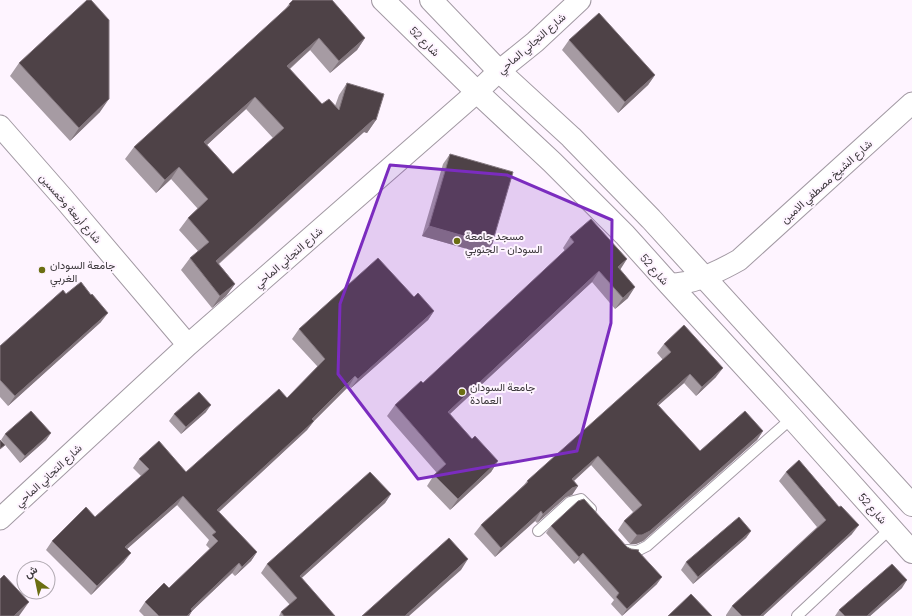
<svg xmlns="http://www.w3.org/2000/svg" width="912" height="616" font-family="Manrope,Vazirmatn,sans-serif">
<style>
.lines{fill:none;stroke-linecap:round;stroke-linejoin:round}
.lane-casing{stroke:#a299a3;stroke-width:12}
.street-casing{stroke:#a299a3;stroke-width:23}
.secondary-casing{stroke:#a299a3;stroke-width:24}
.lane{stroke:#fff;stroke-width:10}
.street{stroke:#fff;stroke-width:21}
.secondary{stroke:#fff;stroke-width:22}
.wall{fill:#a69ba3;fill-rule:evenodd}
.shaded-wall{fill:#83777e}
.building{fill:#4e4247;stroke:#83777e;fill-rule:evenodd}
.marked{fill:#7b2cbf;fill-opacity:0.2;stroke:#7b2cbf;stroke-width:3;stroke-linejoin:round}
.poi-dot{fill:#6b6e12;stroke:#fef4ff;stroke-width:1.5}
.labels{text-anchor:middle;dominant-baseline:central;stroke-width:4;stroke-linejoin:round;paint-order:stroke}
.street-label{font-size:11px;fill:#3c383c;stroke:#fef4ff}
.poi-label{font-size:11px;fill:#3c383c;stroke:#fef4ff;text-anchor:start}
</style>
<rect width="100%" height="100%" fill="#fef4ff"/>
<g class="lines">
<g class="lane-casing">
<path id="lane" d="M538 531 570 502 581 499 591 509
M627 550 637 551 647 546 792 418
M797 616 891 528"/>
</g>
<g class="street-casing">
<path id="street" d="M0 126 64 199 188 345
M669 284C675 284 682 283 688 282 706 278 723 269 739 260L912 103
M0 519 188 345 477 92 499 71 535 42 580 0"/>
</g>
<g class="secondary-casing">
<path id="secondary" d="M383 0 477 92 552 162 625 235 669 284 792 418 912 552
M431 0 499 71 571 137 651 219 912 505"/>
</g>
<use href="#lane" class="lane"/>
<use href="#street" class="street"/>
<use href="#secondary" class="secondary"/>
</g>
<path class="wall" d="M289 4 365 38 357 50 330 73 310 50 290 69 322 104 335 106 339 95 347 83 376 120 367 133 364 132 219 264 235 284 226 296 212 308 181 270 190 258 198 251 179 230 188 218 198 209 171 179 156 193 125 159 134 147 284 11ZM246 109 273 138 233 174 207 145Z
M569 40 655 75 648 85 618 113 562 50Z
M19 63 100 112 70 141 10 76Z
M450 154 492 244 485 254 422 236 443 164Z
M570 237 620 269 628 298 615 309 592 282 450 414 472 439 498 461 491 472 450 510 427 486 434 475 437 473 387 416 395 405 423 383 565 251 563 248Z
M66 294 101 322 8 406 0 397V346Z
M414 297 434 311 428 320 351 388 349 386 314 421 307 430 219 512 257 552 251 561 235 576 232 573 192 611 189 616H144L139 611 145 602 169 588 210 549 206 545 209 540 177 505 127 549 124 562 91 595 46 550 52 541 95 517 141 476 133 468 139 459 186 472 287 398 318 367 292 339 299 329Z
M664 344 716 377 696 396 684 383 658 405 700 451 763 431 757 440 643 541 636 544H630L618 530 624 521 633 512 591 465 574 481 578 486 572 495 566 497 537 523 535 521 495 557 474 534 481 525 524 485 527 481 663 360 657 353Z
M206 412 181 434 169 421 174 414Z
M51 433 46 440 20 463 1 440 5 434Z
M786 472 852 534 763 616H726V615L732 606 817 527 779 481Z
M391 494 385 503 301 578 335 616H279L281 612 290 605 261 573 267 564Z
M551 526 627 547 631 549 638 551 657 584 622 616 611 604 614 600 578 560 574 564 546 533Z
M751 531 746 538 693 584 681 570 686 562Z
M902 588 870 616H835L839 610Z"/>
<path class="shaded-wall" d="M319 38 310 50 279 78 287 66Z
M365 38 357 50 330 73 339 61Z
M655 75 648 85 618 113 625 102Z
M255 97 246 109 196 155 204 142Z
M109 99 100 112 70 141 79 128Z
M373 120H376L367 133 364 132 208 273 216 261Z
M179 167 171 179 156 193 165 180Z
M429 226 492 244 485 254 422 236Z
M627 259 620 270 618 267Z
M599 271 592 282 440 423 448 412Z
M235 284 226 296 212 308 220 296Z
M635 287 628 298 615 309 623 298Z
M434 311 428 320 351 388 358 379Z
M108 313 101 322 8 406 15 396Z
M723 368 716 377 696 396 702 387Z
M690 374 684 383 650 413 657 404Z
M355 376 349 386 310 425 314 421 307 430 211 519 217 510 312 419Z
M211 405 206 412 181 434 186 427Z
M763 431 757 440 643 541 636 544H630L637 535Z
M51 433 46 440 20 463 25 456Z
M598 456 591 465 566 488 572 479Z
M498 461 491 472 450 510 458 499Z
M578 486 572 495 566 497 537 523 543 514 572 488Z
M391 494 385 503 294 585 300 576Z
M183 496 177 505 119 556 125 547Z
M541 511 535 521 495 557 501 548Z
M859 525 852 534 763 616H760Z
M751 531 746 538 693 584 698 577Z
M257 552 251 561 235 576 242 567Z
M131 553 124 562 91 595 97 586Z
M583 553 578 560 574 564 579 557Z
M468 559 461 570 409 616H405Z
M239 563 232 573 192 611 189 616H187L191 609Z
M662 577 657 584 622 616 627 609Z
M907 580 902 588 870 616H867Z
M29 602 19 616H14Z"/>
<path class="building" d="M87 0H91L109 20V99L79 128 19 63Z
M293 0H332L365 38 339 61 319 38 287 66 322 104 329 99 339 110 347 83 384 94 376 120H373L216 261 235 284 220 296 190 258 209 242 188 218 208 199 179 167 165 180 134 147 290 5 289 4ZM255 97 284 128 233 174 204 142Z
M599 13 655 75 625 102 569 40Z
M450 154 513 172 492 244 429 226Z
M591 219 627 259 618 267 635 287 623 298 599 271 448 412 472 439 475 436 498 461 458 499 434 475 446 464 395 405 421 381 423 383 574 242 570 237Z
M378 258 414 297 418 293 434 311 358 379 355 376 312 419 314 421 217 510 257 552 242 567 239 563 191 609 192 611 187 616H159L145 602 164 583 169 588 218 541 212 535 216 532 183 496 125 547 131 553 97 586 52 541 86 507 95 517 149 469 139 459 159 441 186 472 279 389 287 398 325 359 299 329Z
M81 282 91 295 92 294 108 313 15 396 0 380V346L63 290 66 294Z
M684 325 723 368 702 387 690 374 657 404 700 451 745 411 763 431 650 531 642 535H637L624 521 642 505 598 456 572 479 578 486 572 488 543 514 541 511 501 548 481 525 528 482 527 481 671 352 664 344Z
M199 392 211 405 186 427 174 414Z
M31 411 51 433 25 456 5 434Z
M0 440 5 445 0 449Z
M799 460 839 507 841 506 859 525 760 616H742L732 606 826 520 786 472Z
M370 472 391 494 300 576 335 616H284L281 612 297 598 267 564Z
M584 499 627 547 631 549 639 550 638 551 662 577 627 609 616 597 619 593 583 553 579 557 551 526 578 501Z
M739 517 751 531 698 577 686 562Z
M449 538 468 559 405 616H362Z
M892 564 907 580 867 616H845L839 610Z
M4 575 29 602 14 616H0V579Z
M691 594 712 616H668Z"/>
<path class="marked" d="M390 165 507 175 612 220 611 323 577 451 418 479 338 374 340 304Z"/>
<g class="poi-dot">
<circle cx="457" cy="241" r="4"/>
<circle cx="42" cy="270" r="4"/>
<circle cx="462" cy="392" r="4"/>
</g>
<g class="labels">
<g class="street-label">
<text transform="translate(425 41) rotate(44)">شارع 52</text>
<text transform="translate(531 43) rotate(-41)">شارع التجاني الماحي</text>
<text transform="translate(826 181) rotate(-42)">شارع الشيخ مصطفي الامين</text>
<text transform="translate(71 208) rotate(49)">شارع أربعة وخمسين</text>
<text transform="translate(288 257) rotate(-41)">شارع التجاني الماحي</text>
<text transform="translate(655 269) rotate(49)">شارع 52</text>
<text transform="translate(48 475) rotate(-43)">شارع التجاني الماحي</text>
<text transform="translate(873 508) rotate(48)">شارع 52</text>
</g>
<g class="poi-label">
<text x="465" y="235">مسجد جامعة<tspan x="465" dy="13">السودان - الجنوبي</tspan></text>
<text x="50" y="264">جامعة السودان<tspan x="50" dy="13">الغربي</tspan></text>
<text x="470" y="386">جامعة السودان<tspan x="470" dy="13">العمادة</tspan></text>
</g>
</g>
<g transform="translate(36 580) rotate(327)"><circle r="19" fill="#fef4ff" stroke="#b0a9b1"/>
<path d="M0-3L7 15L0 10L-7 15Z" fill="#6b6e12"/>
<text y="-6" font-size="11" font-weight="bold" text-anchor="middle" fill="#3c383c">ش</text>
</g>
</svg>
